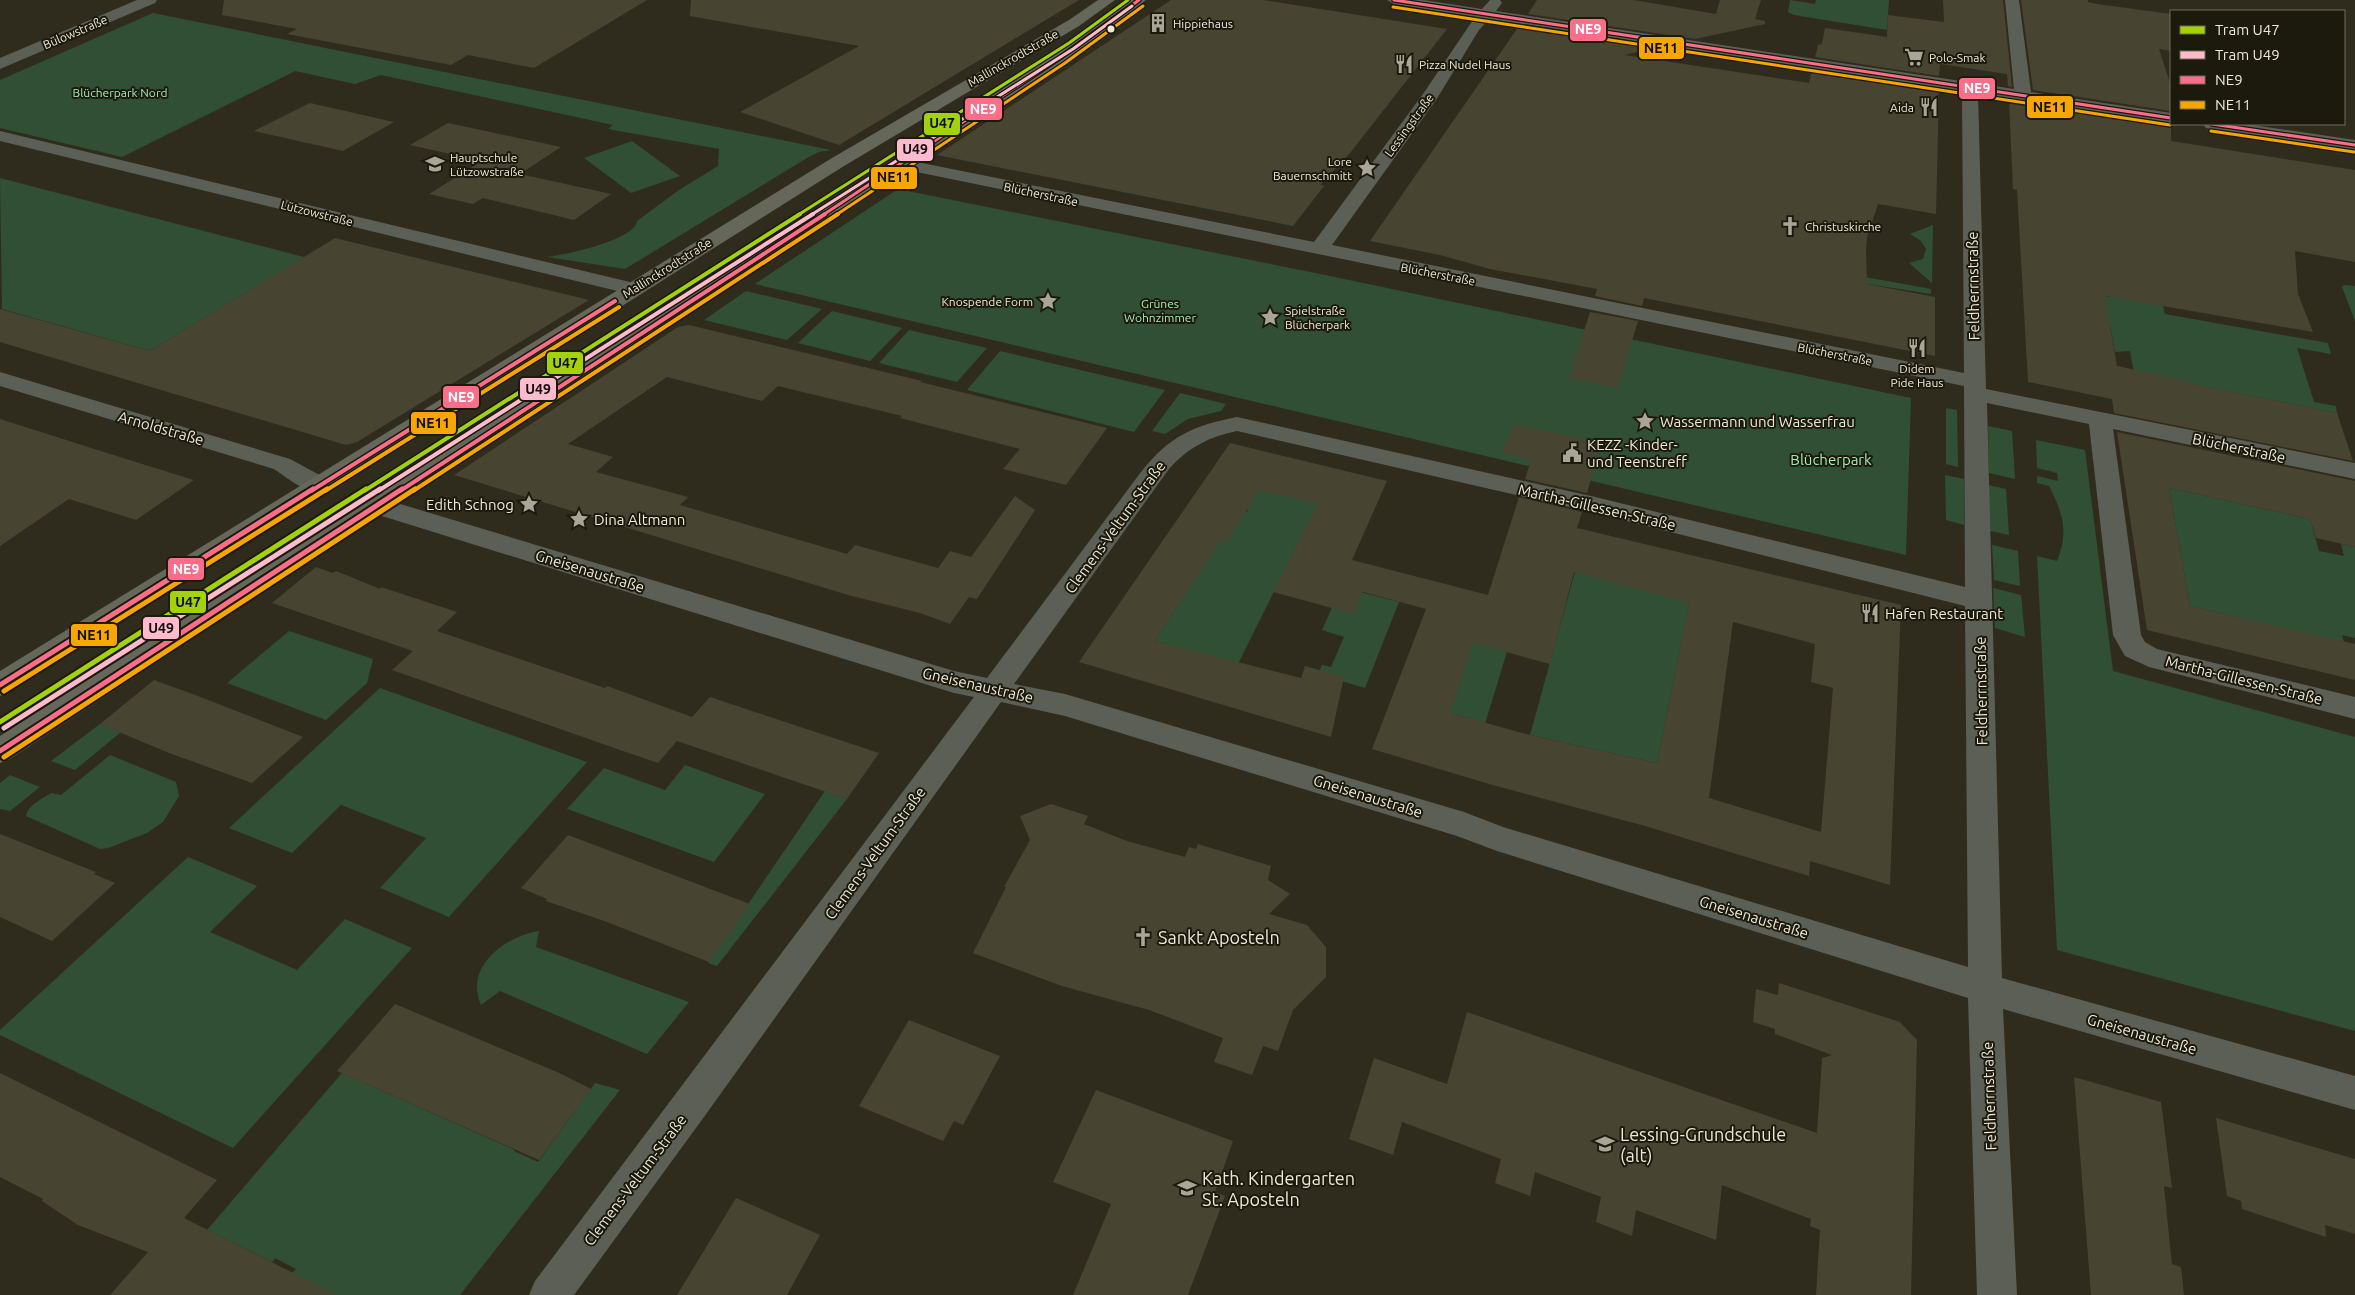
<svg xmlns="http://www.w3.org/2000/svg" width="2355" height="1295" font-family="Ubuntu,sans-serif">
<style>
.green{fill:#304f35}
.building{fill:#484432;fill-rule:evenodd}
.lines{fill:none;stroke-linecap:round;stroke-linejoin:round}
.minor{fill:#5c5f56;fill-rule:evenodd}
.major{fill:#64675a;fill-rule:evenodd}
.bus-1-far2-casing{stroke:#1c190d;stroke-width:5.5}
.bus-1-far1-casing{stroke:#1c190d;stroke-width:7}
.bus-1-casing{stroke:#1c190d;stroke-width:9}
.bus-2-far2-casing{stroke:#1c190d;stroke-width:5.5}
.bus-2-far1-casing{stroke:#1c190d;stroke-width:7}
.bus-2-casing{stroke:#1c190d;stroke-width:9}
.bus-1-far2{stroke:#fb6d88;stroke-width:3}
.bus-1-far1{stroke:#fb6d88;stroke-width:4}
.bus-1{stroke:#fb6d88;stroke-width:5}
.bus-2-far2{stroke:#f7a600;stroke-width:3}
.bus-2-far1{stroke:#f7a600;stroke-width:4}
.bus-2{stroke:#f7a600;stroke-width:5}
.tram-1-far2-casing{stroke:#1c190d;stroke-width:5.5}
.tram-1-far1-casing{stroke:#1c190d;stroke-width:7}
.tram-1-casing{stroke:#1c190d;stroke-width:9}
.tram-2-far2-casing{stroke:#1c190d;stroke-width:5.5}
.tram-2-far1-casing{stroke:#1c190d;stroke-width:7}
.tram-2-casing{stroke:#1c190d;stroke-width:9}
.tram-1-far2{stroke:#a3d20b;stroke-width:3}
.tram-1-far1{stroke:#a3d20b;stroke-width:4}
.tram-1{stroke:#a3d20b;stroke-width:5}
.tram-2-far2{stroke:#ffbacd;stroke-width:3}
.tram-2-far1{stroke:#ffbacd;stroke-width:4}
.tram-2{stroke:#ffbacd;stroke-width:5}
.bus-dot{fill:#ece8d8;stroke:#1c190d;stroke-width:2}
.labels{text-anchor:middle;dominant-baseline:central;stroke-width:4;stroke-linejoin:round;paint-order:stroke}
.far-poi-label{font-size:12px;fill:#ece8d8;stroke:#1c190d;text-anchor:start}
.far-street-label{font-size:12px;fill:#ece8d8;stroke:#1c190d}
.far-park-label{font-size:12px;fill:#a0edb3;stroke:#1c190d}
.street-label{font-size:15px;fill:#ece8d8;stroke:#1c190d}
.poi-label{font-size:15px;fill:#ece8d8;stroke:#1c190d;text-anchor:start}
.park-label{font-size:15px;fill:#a0edb3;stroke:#1c190d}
.near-poi-label{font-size:18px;fill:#ece8d8;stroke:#1c190d;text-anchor:start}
.line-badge{stroke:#1c190d;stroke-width:2}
.badge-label{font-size:14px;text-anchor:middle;font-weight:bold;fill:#fff}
.pale-badge-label{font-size:14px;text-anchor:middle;font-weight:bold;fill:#111}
</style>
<rect width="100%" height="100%" fill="#302c1d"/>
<path class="green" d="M1790 0 1815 4 1816 0H1889L1887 30 1794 15 1788 12Z
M153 13 831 150 819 152 807 158 625 269 547 257C565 255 635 240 637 221L679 190 718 166 719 149 608 129 613 125 381 75 355 84 295 71 122 157 0 128V80Z
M632 141 680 176 631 193 584 158Z
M0 178 304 257 301 259 317 299 260 284 150 351 2 309Z
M898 189 1330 276 1911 398 1906 555 755 284Z
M2184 215 2158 285 2165 314 2328 343 2331 354 2297 348 2314 402 2336 406 2337 413 2134 373 2130 351 2115 352 2110 325 2086 320 2088 293 2109 297Z
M1933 225 1932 283 1909 263 1923 259 1926 249 1921 241 1910 234Z
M1826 270 1931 289V294L1849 281Z
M2344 285 2355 286V321L2342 287Z
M746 291 822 309 787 340 704 320Z
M832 311 902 328 870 361 798 343Z
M909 330 987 348 957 382 879 363Z
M1000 351 1165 390 1134 432 967 390Z
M1180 393 1226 404 1221 411 1188 419 1165 434 1152 431Z
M1946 408 1957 410 1958 467 1946 464Z
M1988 426 2012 431 2015 479 1989 473Z
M2036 440 2085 450 2113 671 2355 737V1031L2057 950 2037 556 2057 561C2069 531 2063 514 2049 486L2037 483V476L2058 481 2057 473 2037 468Z
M1945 475 1964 479V525L1946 520Z
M1256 484 1373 513 1297 545 1238 664 1155 641 1220 540 1227 542 1239 510 1247 512 1248 510 1241 507Z
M1984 484 2006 489 2009 535 1986 530Z
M2169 488 2310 519 2319 551 2344 556 2341 544 2355 547V638L2342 635 2344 642 2190 606Z
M1992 545 2018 551 2020 586 1994 580Z
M1576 568 1684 594 1689 604 1657 763 1530 735Z
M1341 587 1399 602 1365 688 1318 674 1322 665 1331 667 1344 637 1322 630Z
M1993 588 2021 595 2025 637 1995 628Z
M1456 617 1513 632 1484 727 1468 718 1454 714 1450 716 1443 703H1453L1460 682Z
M289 631 373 659 367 683 326 720 227 683Z
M380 688 587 762 449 917 380 888 426 838 341 805 292 853 229 828Z
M100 724 121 732 75 770 51 761Z
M110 755 176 782 179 796 163 822 147 833 108 848 100 849 26 816C28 805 42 799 51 793L61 795Z
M685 765 765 794 714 862 567 809 604 768 665 790Z
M10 775 40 787 10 811 0 809V783Z
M825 791 847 799 717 966 708 963Z
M188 857 257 886 210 932 297 970 345 919 412 948 233 1148 0 1035V1030Z
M539 931 536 947 689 1002 647 1054 500 991 481 1005C464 967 505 936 539 931Z
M342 1073 515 1150 514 1151 538 1162 595 1083 620 1090 460 1295H336L292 1273 296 1269 275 1258 272 1262 207 1230Z"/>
<path class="building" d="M224 0H647L534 68 468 55 451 65 287 34 297 29 222 15Z
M691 0H1079L839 145 740 112 859 46 690 16Z
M1171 0H1263L1447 29 1350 153 1320 185 1324 186 1293 226 937 155Z
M1537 0H1634L1716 14 1720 0H1761L1755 19 1765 21V24L1695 39 1528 14Z
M1943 0H2003L2012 87 2008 86 2007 74 1940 64 1939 76 1815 57 1818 45 1822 44 1825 28 1887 37 1888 15 1944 22Z
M2021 0H2088V2L2097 4 2171 14V51L2159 49 2171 86V111L2033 90Z
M1519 26 1659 47 1624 55 1809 83 1812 70 1939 89 1936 214 1878 204 1867 237 1866 248 1867 284 1935 297V356L1644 298 1642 306 1595 296 1597 289 1490 269 1440 255 1370 241Z
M2009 101 2171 125V141L2355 170V262L2295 251 2298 294 2313 332 2105 296 2117 366 2187 381V383L2337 413 2353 461 2114 413 2112 399 2028 382 2017 190 2013 189Z
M310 103 394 122 343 151 254 131Z
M448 123 561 147 520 174 611 194 574 220 483 198 473 204 429 194 482 161 410 145Z
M335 238 589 300 357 442 346 445 0 342V309L150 351Z
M1590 312 1638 321 1618 388 1569 378Z
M689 325 922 381 920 382 1107 428 1066 485 1003 469 1020 449 900 418 902 416 778 386 762 401 667 377 568 444 613 457 596 472 688 497 680 505 847 554 855 545 938 568 950 551 971 557 1015 496 1035 510 977 599 969 597 950 624 920 613 848 595 454 475 678 327Z
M0 419 126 459 194 480 136 520 69 499 0 546Z
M1514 424 1601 443 1587 493 1525 479 1531 460 1502 453Z
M2117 432 2355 481V547L2316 538 2310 519 2169 488 2190 606 2355 644V680L2147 630Z
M1230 443 1387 481 1352 560 1488 595 1519 497 1582 512 1577 528 1901 605 1890 885 1810 861 1809 876 1645 826 1489 784 1372 749 1426 609 1363 592 1354 614 1273 592 1318 504 1259 490 1227 542 1220 541 1155 641 1301 678 1305 666 1344 677 1331 737 1079 662ZM1574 572 1689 603 1657 763 1530 735 1450 713 1473 643 1550 664ZM1733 622 1815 644 1811 682 1833 688 1821 832 1709 798Z
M316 567 333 573 336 571 380 589 381 587 457 612 437 631 605 688 607 686 692 717 710 697 879 753 847 799 677 741 658 763 620 750 392 670 413 651 272 603Z
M154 680 198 696 303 737 252 783 169 753 100 724Z
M1051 804 1088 816 1084 824 1127 841 1185 857 1189 847 1196 849 1198 844 1271 866 1268 880 1290 894 1269 914 1307 925 1326 947V977L1293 1010 1278 1051 1263 1046 1252 1075 1214 1062 1223 1038 1149 1010 1062 986 973 953 1006 887H1004L1030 840 1020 816Z
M0 834 96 872 94 874 115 883 52 941 0 917Z
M568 835 626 857 750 904 709 962 607 922 546 901 547 899 521 888Z
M1779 983 1900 1022 1917 1040 1911 1295H1816L1820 1230 1810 1226 1811 1219 1722 1185 1716 1240 1636 1210 1632 1236 1596 1222 1601 1197 1535 1172 1530 1196 1495 1183 1501 1159 1402 1122 1393 1155 1349 1139 1374 1058 1447 1084 1467 1012 1817 1133 1822 1058 1832 1055 1775 1034V1029L1753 1022 1756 989 1778 995Z
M395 1004 557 1072 591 1089 539 1160 337 1071Z
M909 1020 1000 1056 963 1125 954 1121 943 1141 859 1106Z
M0 1073 217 1180 184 1218 337 1295H110L148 1252 78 1225 42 1201 43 1199 0 1177Z
M2074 1077 2161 1102 2172 1188 2164 1186 2170 1246 2172 1264 2181 1267 2184 1295H2091Z
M1096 1090 1233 1141 1215 1192 1225 1196 1188 1295H1073L1111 1204 1053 1182Z
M2216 1118 2355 1159V1234L2325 1225 2326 1237 2242 1209 2241 1201 2227 1196Z
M736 1198 820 1235 787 1295H677Z"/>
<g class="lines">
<path class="minor" d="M137 0H157L155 3 0 69V58Z
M1387 0H1424L1482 9 1490 0H1500L1502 3 1496 11 2014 89 2005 0H2019L2031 92 2171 113V123L1978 94 1986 389 2355 463V479L2113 429 2141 635 2145 642 2157 649 2355 697V719L2149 667 2125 656 2113 635 2089 424 1987 403 2002 978 2355 1076V1110L2003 1009 2017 1295H1977L1968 998 1497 851 1457 836 1065 716 1001 702 704 1117 574 1295H529L535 1281 974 697 954 693 369 512 366 506 369 500 378 498 387 500 954 671 987 678 1141 472C1170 436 1192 426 1237 417L1591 496 1965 587 1964 386 902 169 896 168 893 164 896 160 902 159 1314 242 1423 94 1475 17 1394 4ZM1489 19 1962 91 1964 373 1332 245 1436 100 1479 30ZM1237 431 1591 512 1965 606 1968 967 1503 827 1464 812 1065 694 1014 684 1169 469C1188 448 1208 437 1237 431Z
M2203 124H2246L2355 140V150L2212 129 2206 128Z
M0 131 634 283 641 285 644 289 641 293 634 295 0 141Z
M0 372 290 459 327 479 330 485 327 491C308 496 289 479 274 469L0 386Z"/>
<path class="major" d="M1098 0H1115L1079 26 844 166 10 692 0 696V671L832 158 1069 20Z
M1129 0H1146L1067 60 883 185 10 759 0 763V736L869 177 1055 54Z"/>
<g class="bus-1-far2-casing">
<path id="bus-1-far2" d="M1394 0 2171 118
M2212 124 2355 145
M823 215 1061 57 1139 0"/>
</g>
<g class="bus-1-far1-casing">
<path id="bus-1-far1" d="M311 491 615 301
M400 491 825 214"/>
</g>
<g class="bus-1-casing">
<path id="bus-1" d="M0 685 313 489
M0 751 402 489"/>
</g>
<g class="bus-2-far2-casing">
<path id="bus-2-far2" d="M1393 7 2170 125
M2211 131 2354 152
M836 215 1065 63 1143 6"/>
</g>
<g class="bus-2-far1-casing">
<path id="bus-2-far1" d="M325 491 619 307
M413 491 838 214"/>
</g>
<g class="bus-2-casing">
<path id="bus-2" d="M4 691 327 489
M4 757 415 489"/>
</g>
<use href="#bus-1-far2" class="bus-1-far2"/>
<use href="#bus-1-far1" class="bus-1-far1"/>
<use href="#bus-1" class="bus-1"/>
<use href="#bus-2-far2" class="bus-2-far2"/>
<use href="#bus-2-far1" class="bus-2-far1"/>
<use href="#bus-2" class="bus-2"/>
<g class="tram-1-far2-casing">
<path id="tram-1-far2" d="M798 215 1069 43 1128 0"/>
</g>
<g class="tram-1-far1-casing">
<path id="tram-1-far1" d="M364 491 800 214"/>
</g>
<g class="tram-1-casing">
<path id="tram-1" d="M0 722 366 489"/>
</g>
<g class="tram-2-far2-casing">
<path id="tram-2-far2" d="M811 215 1073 49 1132 6"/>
</g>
<g class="tram-2-far1-casing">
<path id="tram-2-far1" d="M378 491 813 214"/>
</g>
<g class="tram-2-casing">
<path id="tram-2" d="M4 728 380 489"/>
</g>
<use href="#tram-1-far2" class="tram-1-far2"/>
<use href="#tram-1-far1" class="tram-1-far1"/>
<use href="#tram-1" class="tram-1"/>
<use href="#tram-2-far2" class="tram-2-far2"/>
<use href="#tram-2-far1" class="tram-2-far1"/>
<use href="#tram-2" class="tram-2"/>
</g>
<defs>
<g id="building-bare" transform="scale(1.5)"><path d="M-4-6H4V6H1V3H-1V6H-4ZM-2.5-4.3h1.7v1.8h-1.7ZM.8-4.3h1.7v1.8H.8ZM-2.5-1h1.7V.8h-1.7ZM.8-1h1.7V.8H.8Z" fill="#aaa697" stroke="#1c190d" stroke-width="2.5" paint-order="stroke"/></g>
<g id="supermarket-bare" transform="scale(1.5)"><path d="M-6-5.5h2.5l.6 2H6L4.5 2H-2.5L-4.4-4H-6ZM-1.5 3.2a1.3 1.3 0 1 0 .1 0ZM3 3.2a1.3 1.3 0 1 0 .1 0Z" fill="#aaa697" stroke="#1c190d" stroke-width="2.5" paint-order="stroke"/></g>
<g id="restaurant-bare" transform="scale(1.5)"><path d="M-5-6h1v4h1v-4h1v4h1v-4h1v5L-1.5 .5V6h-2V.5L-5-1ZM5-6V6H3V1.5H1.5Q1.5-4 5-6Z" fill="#aaa697" stroke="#1c190d" stroke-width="2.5" paint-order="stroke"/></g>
<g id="school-bare" transform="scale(1.5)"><path d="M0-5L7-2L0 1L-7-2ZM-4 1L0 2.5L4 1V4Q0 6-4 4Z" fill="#aaa697" stroke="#1c190d" stroke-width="2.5" paint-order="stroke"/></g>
<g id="sight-bare" transform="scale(1.5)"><path d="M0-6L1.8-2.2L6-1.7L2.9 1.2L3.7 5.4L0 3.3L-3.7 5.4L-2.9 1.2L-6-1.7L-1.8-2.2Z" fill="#aaa697" stroke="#1c190d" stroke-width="2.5" paint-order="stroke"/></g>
<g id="church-bare" transform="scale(1.5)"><path d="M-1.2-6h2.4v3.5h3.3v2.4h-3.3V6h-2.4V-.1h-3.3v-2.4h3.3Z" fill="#aaa697" stroke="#1c190d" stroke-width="2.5" paint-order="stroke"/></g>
<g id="civic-bare" transform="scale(1.5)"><path d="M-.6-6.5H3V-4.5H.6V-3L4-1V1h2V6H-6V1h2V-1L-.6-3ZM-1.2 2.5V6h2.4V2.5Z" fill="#aaa697" stroke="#1c190d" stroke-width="2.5" paint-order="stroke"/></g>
</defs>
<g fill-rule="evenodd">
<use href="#building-bare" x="1158" y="23"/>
<use href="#supermarket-bare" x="1914" y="57"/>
<use href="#restaurant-bare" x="1404" y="64"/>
<use href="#restaurant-bare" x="1929" y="107"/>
<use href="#school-bare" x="435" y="164"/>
<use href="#sight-bare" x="1367" y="168"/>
<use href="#church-bare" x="1790" y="226"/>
<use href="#sight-bare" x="1048" y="301"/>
<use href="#sight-bare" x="1270" y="317"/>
<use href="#restaurant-bare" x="1917" y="348"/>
<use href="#sight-bare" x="1645" y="421"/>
<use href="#civic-bare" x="1572" y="453"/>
<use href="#sight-bare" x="529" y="504"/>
<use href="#sight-bare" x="579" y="519"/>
<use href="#restaurant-bare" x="1870" y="613"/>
<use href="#church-bare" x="1143" y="937"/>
<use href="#school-bare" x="1605" y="1144"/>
<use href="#school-bare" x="1187" y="1188"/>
</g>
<circle class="bus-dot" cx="1111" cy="29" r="4.5"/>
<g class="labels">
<g class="far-poi-label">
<text x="1173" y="23">Hippiehaus</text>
<text x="1929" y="57">Polo-Smak</text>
<text x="1419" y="64">Pizza Nudel Haus</text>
<text x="1914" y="107" text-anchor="end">Aida</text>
<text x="450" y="157">Hauptschule<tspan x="450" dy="14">Lützowstraße</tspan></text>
<text x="1352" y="161" text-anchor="end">Lore<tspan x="1352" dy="14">Bauernschmitt</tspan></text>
<text x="1805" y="226">Christuskirche</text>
<text x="1033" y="301" text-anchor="end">Knospende Form</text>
<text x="1285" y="310">Spielstraße<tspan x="1285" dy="14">Blücherpark</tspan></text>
<text x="1917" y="368" text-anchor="middle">Didem<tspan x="1917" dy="14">Pide Haus</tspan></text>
</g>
<g class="far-street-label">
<text transform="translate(75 32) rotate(-23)">Bülowstraße</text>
<text transform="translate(1013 58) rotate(-30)">Mallinckrodtstraße</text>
<text transform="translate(1409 125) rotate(-54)">Lessingstraße</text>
<text transform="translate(1041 194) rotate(12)">Blücherstraße</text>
<text transform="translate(317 213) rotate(14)">Lützowstraße</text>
<text transform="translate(667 268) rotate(-32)">Mallinckrodtstraße</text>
<text transform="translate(1438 274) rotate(11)">Blücherstraße</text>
<text transform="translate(1835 354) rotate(11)">Blücherstraße</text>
</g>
<g class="far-park-label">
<text x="120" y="92">Blücherpark Nord</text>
<text x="1160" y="303">Grünes<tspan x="1160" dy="14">Wohnzimmer</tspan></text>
</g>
<g class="street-label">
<text transform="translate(1973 286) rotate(-91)">Feldherrnstraße</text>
<text transform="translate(161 428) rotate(16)">Arnoldstraße</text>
<text transform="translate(2239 448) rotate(12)">Blücherstraße</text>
<text transform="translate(1597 507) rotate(13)">Martha-Gillessen-Straße</text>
<text transform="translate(1115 527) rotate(-54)">Clemens-Veltum-Straße</text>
<text transform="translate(590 571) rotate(17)">Gneisenaustraße</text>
<text transform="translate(2244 680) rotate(14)">Martha-Gillessen-Straße</text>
<text transform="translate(978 685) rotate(13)">Gneisenaustraße</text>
<text transform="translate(1981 691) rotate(-91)">Feldherrnstraße</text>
<text transform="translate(1368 796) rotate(17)">Gneisenaustraße</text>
<text transform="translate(875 853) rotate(-54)">Clemens-Veltum-Straße</text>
<text transform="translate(1754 917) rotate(17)">Gneisenaustraße</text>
<text transform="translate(2142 1034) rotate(16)">Gneisenaustraße</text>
<text transform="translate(1989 1096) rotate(-92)">Feldherrnstraße</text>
<text transform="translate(635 1180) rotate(-53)">Clemens-Veltum-Straße</text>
</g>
<g class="poi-label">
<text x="1660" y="421">Wassermann und Wasserfrau</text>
<text x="1587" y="444">KEZZ -Kinder-<tspan x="1587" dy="17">und Teenstreff</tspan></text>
<text x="514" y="504" text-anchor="end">Edith Schnog</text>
<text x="594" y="519">Dina Altmann</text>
<text x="1885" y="613">Hafen Restaurant</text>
</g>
<g class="park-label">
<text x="1831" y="459">Blücherpark</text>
</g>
<g class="near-poi-label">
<text x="1158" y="937">Sankt Aposteln</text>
<text x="1620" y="1134">Lessing-Grundschule<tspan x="1620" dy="21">(alt)</tspan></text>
<text x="1202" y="1178">Kath. Kindergarten<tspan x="1202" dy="21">St. Aposteln</tspan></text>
</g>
</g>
<g class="line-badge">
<rect x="1569" y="18" width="38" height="24" rx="5" fill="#fb6d88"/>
<rect x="1638" y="36" width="47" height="24" rx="5" fill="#f7a600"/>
<rect x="1958" y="77" width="38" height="23" rx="5" fill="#fb6d88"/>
<rect x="2026" y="95" width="48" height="24" rx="5" fill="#f7a600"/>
<rect x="964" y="97" width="39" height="24" rx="5" fill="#fb6d88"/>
<rect x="923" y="112" width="38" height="24" rx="5" fill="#a3d20b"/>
<rect x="896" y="138" width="38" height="24" rx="5" fill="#ffbacd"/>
<rect x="870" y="166" width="48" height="24" rx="5" fill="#f7a600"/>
<rect x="546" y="351" width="38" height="24" rx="5" fill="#a3d20b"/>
<rect x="519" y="377" width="38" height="24" rx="5" fill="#ffbacd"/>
<rect x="442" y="385" width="38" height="24" rx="5" fill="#fb6d88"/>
<rect x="410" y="411" width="47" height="24" rx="5" fill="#f7a600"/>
<rect x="167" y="557" width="38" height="24" rx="5" fill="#fb6d88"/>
<rect x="169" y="590" width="38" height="24" rx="5" fill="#a3d20b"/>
<rect x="142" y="616" width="38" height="24" rx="5" fill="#ffbacd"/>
<rect x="70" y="623" width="48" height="24" rx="5" fill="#f7a600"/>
</g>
<g class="badge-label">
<text x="1588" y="34">NE9</text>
<text x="1977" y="93">NE9</text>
<text x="983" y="114">NE9</text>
<text x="461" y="402">NE9</text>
<text x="186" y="574">NE9</text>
</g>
<g class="pale-badge-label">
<text x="1661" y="53">NE11</text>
<text x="2050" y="112">NE11</text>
<text x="942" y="128">U47</text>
<text x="915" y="154">U49</text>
<text x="894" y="182">NE11</text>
<text x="565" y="368">U47</text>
<text x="538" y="394">U49</text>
<text x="433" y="428">NE11</text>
<text x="188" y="607">U47</text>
<text x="161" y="633">U49</text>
<text x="94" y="640">NE11</text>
</g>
<rect x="2170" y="10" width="175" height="115" fill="#1c190d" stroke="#6f6c5e"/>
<rect x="2180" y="26" width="25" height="8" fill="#a3d20b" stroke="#6f6c5e"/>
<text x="2215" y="35" font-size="15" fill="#ece8d8">Tram U47</text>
<rect x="2180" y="51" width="25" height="8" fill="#ffbacd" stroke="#6f6c5e"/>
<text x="2215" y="60" font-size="15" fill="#ece8d8">Tram U49</text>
<rect x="2180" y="76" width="25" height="8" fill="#fb6d88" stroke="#6f6c5e"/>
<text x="2215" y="85" font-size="15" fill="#ece8d8">NE9</text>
<rect x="2180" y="101" width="25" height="8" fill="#f7a600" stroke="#6f6c5e"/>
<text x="2215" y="110" font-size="15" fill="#ece8d8">NE11</text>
</svg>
